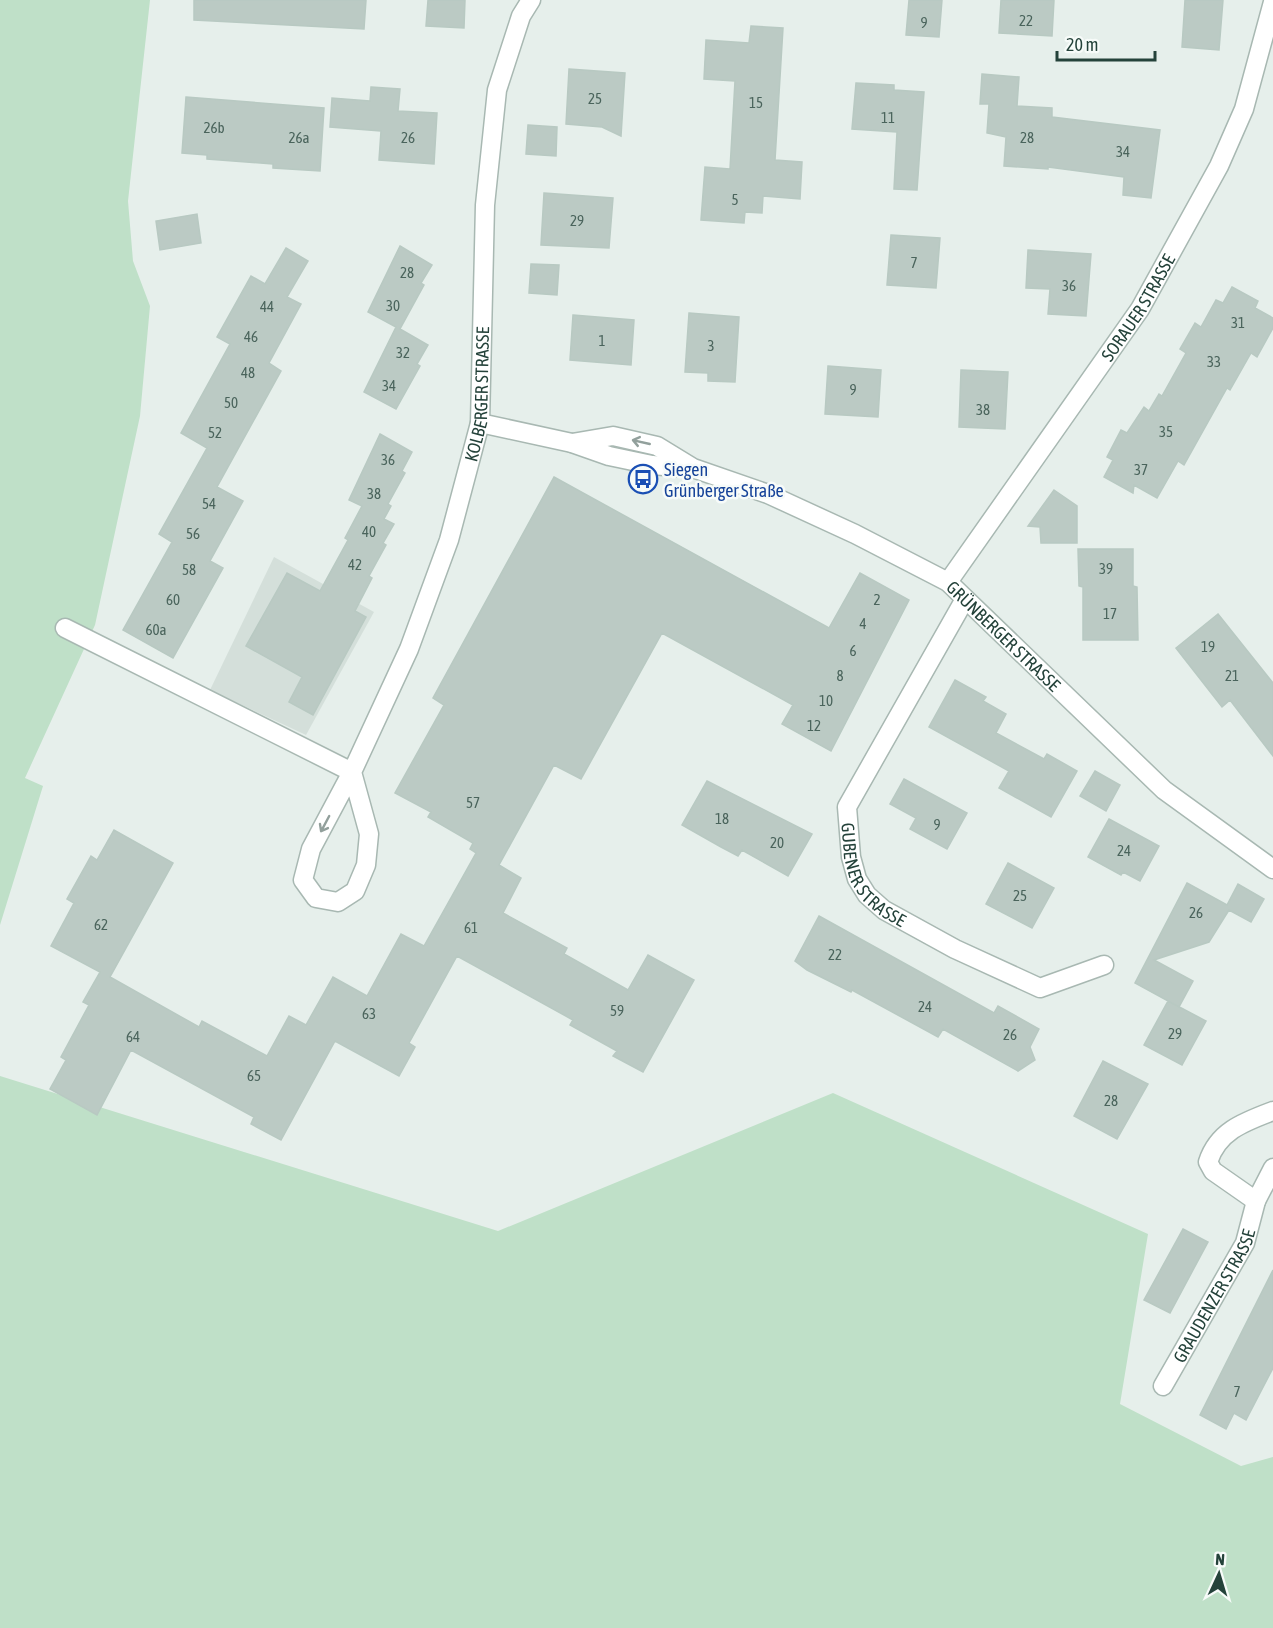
<svg xmlns="http://www.w3.org/2000/svg" width="1273" height="1628" font-family="'Asap Condensed',sans-serif">
<style>
.built{fill:#d4dfda}
.green{fill:#bfe0c8}
.building{fill:#bbcac4;stroke:#b8c9c2;stroke-width:1.5}
.lines{fill:none;stroke-linecap:round;stroke-linejoin:round}
.street-casing{stroke:#a8b8b2;stroke-width:21}
.street{stroke:#fff;stroke-width:18}
.oneway{stroke:#92a09c}
.labels{text-anchor:middle;dominant-baseline:central;stroke-width:5;stroke-linejoin:round;paint-order:stroke}
.number-label{font-size:15px;fill:#4a645c}
.street-label{font-size:18px;fill:#24423a;stroke:#f7fbf9}
.transit-label{font-size:18px;fill:#164399;stroke:#f7fbf9;text-anchor:start}
</style>
<rect width="100%" height="100%" fill="#e6efeb"/>
<path class="built" d="M274 557 374 612 306 735 210 690Z"/>
<path class="green" d="M0 0H150L128 201 133 261 150 306 140 416 95 625 25 778 43 786 0 925Z
M0 1076 498 1231 833 1093 1148 1234 1120 1404 1241 1466 1273 1457V1628H0Z"/>
<path class="building" d="M194 0H366L364 29 194 20Z
M428 0H465L464 28 426 26Z
M909 0H942L939 37 906 35Z
M1001 0H1054L1052 36 999 33Z
M1185 0H1223L1219 50 1182 47Z
M751 26 783 28 775 160 802 162 800 199 763 196 762 213 745 212 744 223 701 220 705 167 730 169 735 81 704 79 706 40 749 43Z
M569 69 625 73 621 136 602 127 566 124Z
M982 74 1019 77 1017 106 1052 108V117L1160 130 1151 198 1123 195 1124 177 1048 167V169L1004 166 1006 137 987 133 989 104H980Z
M856 83 894 85V90L924 92 917 190 894 189 897 132 852 129Z
M371 87 400 89 398 111 437 113 434 164 379 160 381 131 330 127 332 98 370 101Z
M186 97 324 108 320 171 273 168V164L207 159V155L182 153Z
M528 125 557 127 556 156 526 154Z
M544 193 613 198 609 248 541 245Z
M197 214 201 243 160 250 156 221Z
M891 235 940 238 936 288 887 285Z
M400 246 432 265 421 283 424 285 400 329 428 345 417 364 420 366 396 409 364 392 396 327 368 312Z
M286 248 308 261 287 297 301 304 269 363 281 371 217 487 243 501 210 561 223 568 173 658 123 630 172 542 159 534 207 448 181 433 230 344 217 337 251 276 265 284Z
M1028 250 1091 254 1086 316 1048 314 1050 289 1026 288Z
M531 264 559 265 557 295 529 293Z
M1232 287 1258 301 1255 308 1273 318V328L1257 357 1251 353 1230 390 1227 388 1184 465 1178 461 1157 498 1134 485 1133 493 1104 477 1113 460 1107 457 1121 430 1127 433 1144 407 1149 411 1159 394 1162 396 1186 353 1180 349 1195 323 1201 327 1216 300 1223 303Z
M689 313 739 317 735 382 708 381V373L685 372Z
M573 315 634 320 631 365 570 360Z
M828 366 881 370 878 417 825 414Z
M961 370 1008 372 1005 429 959 427Z
M380 434 412 452 402 471 405 473 388 504 391 506 384 519 394 524 383 543 386 545 369 576 372 578 355 611 366 617 313 715 289 702 302 677 246 646 287 573 320 591 348 540 345 538 362 506 349 500Z
M554 477 829 628 860 573 909 600 831 751 782 724 793 705 662 633 581 779 554 765 499 865 521 878 503 913 567 948 564 954 628 990 648 955 694 980 643 1072 613 1056 617 1051 570 1025 573 1020 457 956 409 1043 415 1047 399 1076 335 1041 281 1140 251 1124 254 1117 131 1050 97 1115 50 1089 66 1060 61 1057 89 1005 83 1002 100 972 51 946 74 903 67 899 91 856 97 860 114 830 173 863 110 977 199 1027 202 1021 267 1056 289 1016 306 1025 333 977 367 996 401 934 424 946 476 853 470 849 473 843 428 817 431 812 395 793 444 705 433 698Z
M1054 490 1077 506V543H1041L1040 527 1028 526Z
M1078 549H1133V586L1137 587 1138 640H1083V587L1079 586Z
M1218 614 1273 683V756L1230 700 1222 707 1176 648Z
M955 680 986 697 983 701 1006 714 996 733 1044 759 1047 754 1077 771 1051 817 999 788 1009 771 929 727Z
M1095 771 1120 785 1106 811 1080 796Z
M904 779 967 813 947 849 910 829 916 818 890 804Z
M707 781 812 834 788 876 742 850 738 856 721 847 682 825Z
M1109 819 1159 846 1140 881 1123 872 1121 875 1088 857Z
M1008 863 1054 888 1032 928 986 904Z
M1187 883 1227 905 1238 884 1264 899 1251 922 1229 910 1209 942 1154 960 1193 981 1179 1007 1135 983Z
M819 916 994 1013 998 1006 1039 1029 1030 1047 1035 1060 1018 1071 943 1029 938 1037 852 990 851 992 807 970 795 961Z
M1168 1001 1206 1021 1182 1065 1144 1045Z
M1103 1061 1148 1084 1117 1139 1074 1116Z
M1183 1229 1208 1242 1170 1313 1144 1300Z
M1273 1270V1368L1246 1420 1234 1413 1226 1429 1200 1415Z"/>
<g class="lines">
<g class="street-casing">
<g id="street">
<path d="M480 423 572 443 609 456 652 465 688 468"/>
<path id="s1" d="M572 443 613 436 657 446 693 468 768 494 855 534 948 582 1164 790 1273 869"/>
<path id="s2" d="M948 582 1140 309 1219 166 1244 109 1273 2"/>
<path id="s3" d="M965 599 847 807 851 857 857 879 867 895 884 910 955 949 1040 988 1104 965"/>
<path id="s4" d="M65 628 352 772 369 834 366 865 355 891 338 902 316 898 303 880 311 849 352 772 409 649 449 540 480 423 485 205 497 90 521 16 531 0"/>
<path d="M1273 1111C1244 1122 1218 1131 1208 1162L1213 1171 1256 1201 1273 1168"/>
<path id="s5" d="M1163 1386 1245 1243 1256 1201"/>
</g>
</g>
<use href="#street" class="street"/>
</g>
<defs><path id="oneway-shaft" d="M-6 0H5M1.5-3L5.5 0L1.5 3" fill="none" stroke-width="1.6" stroke-linecap="round" stroke-linejoin="round" transform="scale(1.5)"/></defs>
<g class="oneway">
<use href="#oneway-shaft" transform="translate(641 442) rotate(-167)"/>
<use href="#oneway-shaft" transform="translate(325 824) rotate(118)"/>
</g>
<defs>
<g id="bus-ring" transform="scale(1.5)"><circle r="9.5" fill="#f7fbf9" stroke="#1a4fb4" stroke-width="1.5"/><path d="M-5-6H5V4H4V6H2V4H-2V6H-4V4H-5ZM-3.5-4V0h7V-4ZM-3.5 1.2v1.5H-2V1.2ZM2 1.2v1.5H3.5V1.2Z" fill="#1a4fb4"/></g>
</defs>
<g fill-rule="evenodd">
<use href="#bus-ring" x="643" y="479"/>
</g>
<g class="labels">
<g class="number-label">
<text x="1026" y="20">22</text>
<text x="924" y="22">9</text>
<text x="595" y="98">25</text>
<text x="756" y="102">15</text>
<text x="888" y="117">11</text>
<text x="214" y="127">26b</text>
<text x="299" y="137">26a</text>
<text x="408" y="137">26</text>
<text x="1027" y="137">28</text>
<text x="1123" y="151">34</text>
<text x="735" y="199">5</text>
<text x="577" y="220">29</text>
<text x="914" y="262">7</text>
<text x="407" y="272">28</text>
<text x="1069" y="285">36</text>
<text x="393" y="305">30</text>
<text x="267" y="306">44</text>
<text x="1238" y="322">31</text>
<text x="251" y="336">46</text>
<text x="602" y="340">1</text>
<text x="711" y="345">3</text>
<text x="403" y="352">32</text>
<text x="1214" y="361">33</text>
<text x="248" y="372">48</text>
<text x="389" y="385">34</text>
<text x="853" y="389">9</text>
<text x="231" y="402">50</text>
<text x="983" y="409">38</text>
<text x="1166" y="431">35</text>
<text x="215" y="432">52</text>
<text x="388" y="459">36</text>
<text x="1141" y="469">37</text>
<text x="374" y="493">38</text>
<text x="209" y="503">54</text>
<text x="369" y="531">40</text>
<text x="193" y="533">56</text>
<text x="355" y="564">42</text>
<text x="1106" y="568">39</text>
<text x="189" y="569">58</text>
<text x="173" y="599">60</text>
<text x="877" y="599">2</text>
<text x="1110" y="613">17</text>
<text x="863" y="623">4</text>
<text x="156" y="629">60a</text>
<text x="1208" y="646">19</text>
<text x="853" y="650">6</text>
<text x="840" y="675">8</text>
<text x="1232" y="675">21</text>
<text x="826" y="700">10</text>
<text x="814" y="725">12</text>
<text x="473" y="802">57</text>
<text x="722" y="818">18</text>
<text x="937" y="824">9</text>
<text x="777" y="842">20</text>
<text x="1124" y="850">24</text>
<text x="1020" y="895">25</text>
<text x="1196" y="912">26</text>
<text x="101" y="924">62</text>
<text x="471" y="927">61</text>
<text x="835" y="954">22</text>
<text x="925" y="1006">24</text>
<text x="617" y="1010">59</text>
<text x="369" y="1013">63</text>
<text x="1175" y="1033">29</text>
<text x="1010" y="1034">26</text>
<text x="133" y="1036">64</text>
<text x="254" y="1075">65</text>
<text x="1111" y="1100">28</text>
<text x="1237" y="1391">7</text>
</g>
<g class="street-label">
<text stroke="none"><textPath href="#s2" startOffset="334">SORAUER STRASSE</textPath></text>
<text stroke="none"><textPath href="#s4" startOffset="1030">KOLBERGER STRASSE</textPath></text>
<text stroke="none"><textPath href="#s1" startOffset="486">GRÜNBERGER STRASSE</textPath></text>
<text stroke="none"><textPath href="#s3" startOffset="316">GUBENER STRASSE</textPath></text>
<text stroke="none"><textPath href="#s5" startOffset="104">GRAUDENZER STRASSE</textPath></text>
</g>
<g class="transit-label">
<text x="664" y="469">Siegen<tspan x="664" dy="21">Grünberger Straße</tspan></text>
</g>
</g>
<g transform="translate(1219 1574) rotate(4)" stroke="#f7fbf9" stroke-width="4.5" paint-order="stroke">
<path d="M0-4.5L10 22L0 15L-10 22Z" fill="#24423a"/>
<text y="-9" font-size="16" font-weight="bold" text-anchor="middle" fill="#24423a">N</text>
</g>
<path d="M1057 51v9h98v-9" fill="none" stroke="#24423a" stroke-width="3"/>
<text x="1066" y="51" font-size="18" fill="#24423a" stroke="#f7fbf9" stroke-width="4.5" paint-order="stroke">20 m</text>
</svg>
